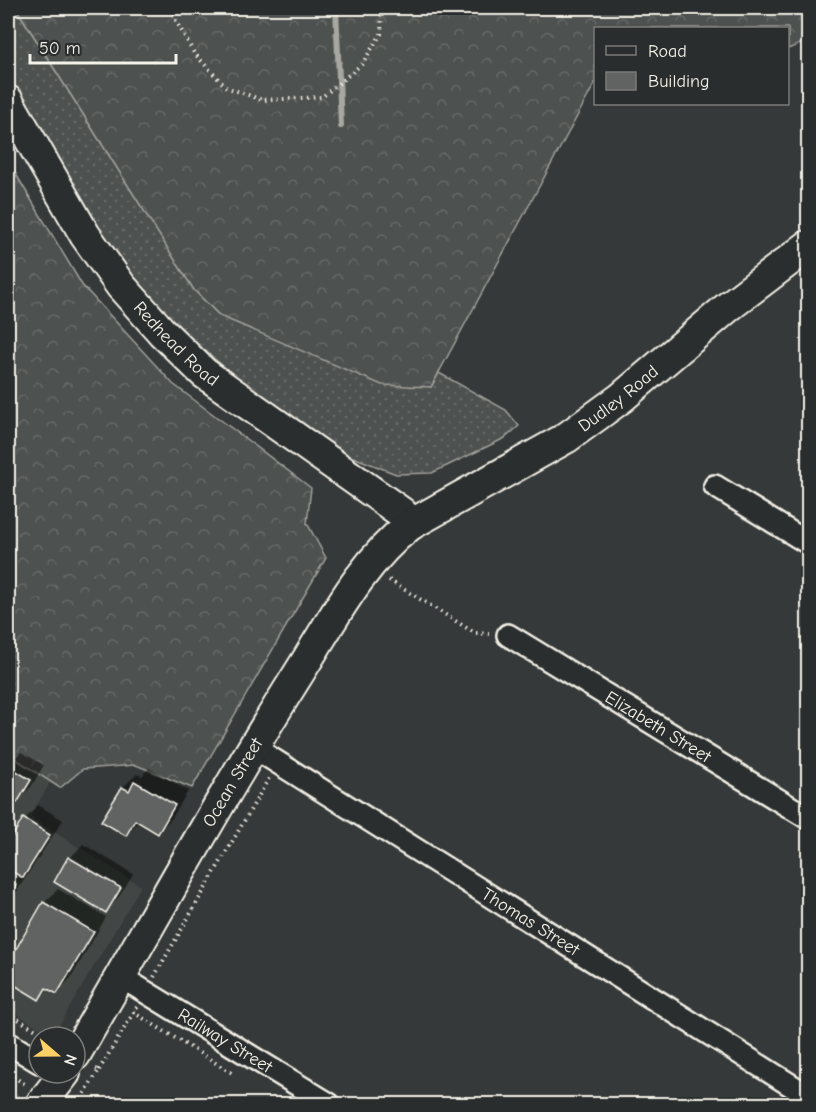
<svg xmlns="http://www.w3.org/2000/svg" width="816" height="1112" font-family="'Comic Neue',sans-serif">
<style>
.built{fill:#434645}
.grass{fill:url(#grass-dots);stroke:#a1a19c;stroke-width:1.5}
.forest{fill:url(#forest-crowns);stroke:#a1a19c;stroke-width:1.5}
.shadow{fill:#0007}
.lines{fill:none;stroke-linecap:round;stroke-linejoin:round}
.stream{stroke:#a8a7a1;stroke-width:6}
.building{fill:#616362;stroke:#f4f1e8;stroke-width:1.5}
.street-casing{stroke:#f4f1e8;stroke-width:26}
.secondary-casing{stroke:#f4f1e8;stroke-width:34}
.path{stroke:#f4f1e8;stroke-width:4;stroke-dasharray:1.5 4.5;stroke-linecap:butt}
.street{stroke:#2a2d2e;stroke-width:21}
.secondary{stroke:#2a2d2e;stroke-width:30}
.labels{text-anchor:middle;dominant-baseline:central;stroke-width:4.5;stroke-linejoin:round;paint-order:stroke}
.street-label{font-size:18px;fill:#f4f1e8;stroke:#2a2d2e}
</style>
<defs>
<pattern id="grass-dots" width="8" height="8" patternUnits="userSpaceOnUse" patternTransform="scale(1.5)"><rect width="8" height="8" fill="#4e514f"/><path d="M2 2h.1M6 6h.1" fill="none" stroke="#686a68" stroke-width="1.8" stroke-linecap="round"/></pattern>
<pattern id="forest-crowns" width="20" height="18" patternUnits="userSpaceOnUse" patternTransform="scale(1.5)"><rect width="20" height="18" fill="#4e514f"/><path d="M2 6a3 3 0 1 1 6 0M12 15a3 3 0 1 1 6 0" fill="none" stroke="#686a68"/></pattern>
</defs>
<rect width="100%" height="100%" fill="#363939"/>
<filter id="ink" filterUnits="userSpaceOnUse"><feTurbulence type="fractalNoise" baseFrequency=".0167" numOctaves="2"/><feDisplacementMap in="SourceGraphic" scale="12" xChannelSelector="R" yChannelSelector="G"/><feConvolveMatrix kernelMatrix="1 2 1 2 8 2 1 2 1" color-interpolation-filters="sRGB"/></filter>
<g filter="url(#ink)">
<path class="built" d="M8 695 77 737 30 817 141 886 53 1036 8 1009Z"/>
<path class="grass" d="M8 8H16L194 290 220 316 431 387 439 373 506 410 519 426 505 438 432 473 396 474 348 455 269 405 177 327 92 233 8 74Z"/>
<path class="forest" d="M16 8H808V41L788 49V28H596L595 83 431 387 382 385 220 316 194 290Z
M8 161 82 285 173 384 311 488 307 523 326 558 192 788 136 765 83 769 60 788 8 754Z"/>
<path class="shadow" d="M21 752 44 765 31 787 17 801 8 795V766Z
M149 768 188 791 172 818 158 832 139 821 126 834 123 787 137 774 142 776Z
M8 799 16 804 8 819Z
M38 805 63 820 8 905V847L25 819Z
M83 844 133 874 119 897 105 911 56 881 70 858Z
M58 889 106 917 71 978 57 992 49 988 39 998 8 979V966L44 903Z"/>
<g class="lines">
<path class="stream" d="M336 8 341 126"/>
</g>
<path class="building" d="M8 766 31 780 17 803 8 797Z
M134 781 175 805 158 834 135 820 126 836 101 821 122 787 129 791Z
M23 818 50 835 23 878 8 869V844Z
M68 857 121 888 106 913 54 882Z
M8 880 16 885 8 898Z
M43 902 94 932 57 994 46 988 39 1000 8 981V963Z"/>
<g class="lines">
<g class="street-casing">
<g id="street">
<path d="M715 486 808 543"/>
<path id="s1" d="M508 635 808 818"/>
<path id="s2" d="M253 747 808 1096"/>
<path id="s3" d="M121 977 329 1104"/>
<path d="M8 1043 39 1062"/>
</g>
</g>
<g class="secondary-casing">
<g id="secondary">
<path id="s4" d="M8 101 85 235 121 286 162 332 204 373 402 513 410 525"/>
<path id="s5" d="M75 1055C149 928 220 798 299 673 332 621 361 563 410 525L566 438 621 398 728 307 808 246"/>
<path d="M41 1104 65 1073"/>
</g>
</g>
<path class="path" d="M173 8 175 19 194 53 226 87 262 100 322 97 362 64 381 34 382 8
M389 580 475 633 489 634
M154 977 269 778
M133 1012 232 1073
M8 1013 48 1037
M99 1070 137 1007
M8 1073 26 1085
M8 1103 18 1096
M78 1104 99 1070 96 1069"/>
<use href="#street" class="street"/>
<use href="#secondary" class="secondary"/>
</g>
</g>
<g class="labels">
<g class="street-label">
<text stroke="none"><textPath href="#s4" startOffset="297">Redhead Road</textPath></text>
<text stroke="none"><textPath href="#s5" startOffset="873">Dudley Road</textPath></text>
<text stroke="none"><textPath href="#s1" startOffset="176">Elizabeth Street</textPath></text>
<text stroke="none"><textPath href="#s5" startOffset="315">Ocean Street</textPath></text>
<text stroke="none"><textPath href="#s2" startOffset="328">Thomas Street</textPath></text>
<text stroke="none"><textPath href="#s3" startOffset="122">Railway Street</textPath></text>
</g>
</g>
<rect width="816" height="1112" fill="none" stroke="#2a2d2e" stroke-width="30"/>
<rect x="15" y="15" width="786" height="1082" fill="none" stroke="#f4f1e8" stroke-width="2" filter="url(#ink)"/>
<rect x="594" y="27" width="195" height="78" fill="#2a2d2e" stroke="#7b7b78" stroke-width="1.5"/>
<rect x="606" y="46" width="30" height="9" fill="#2a2d2e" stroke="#7b7b78" stroke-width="1.5"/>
<text x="648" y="57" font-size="18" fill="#f4f1e8">Road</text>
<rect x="606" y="72" width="30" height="18" fill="#616362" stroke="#7b7b78" stroke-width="1.5"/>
<text x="648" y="87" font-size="18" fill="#f4f1e8">Building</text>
<g transform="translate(57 1055) rotate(110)"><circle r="28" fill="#2a2d2e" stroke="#7b7b78" stroke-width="1.5"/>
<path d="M0-4.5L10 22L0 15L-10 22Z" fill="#ffd166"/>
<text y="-9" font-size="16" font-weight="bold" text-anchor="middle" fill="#f4f1e8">N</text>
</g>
<path d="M30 54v9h146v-9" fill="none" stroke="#f4f1e8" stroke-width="3"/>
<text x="39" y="54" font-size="18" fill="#f4f1e8" stroke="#2a2d2e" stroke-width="4.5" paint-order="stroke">50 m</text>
</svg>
